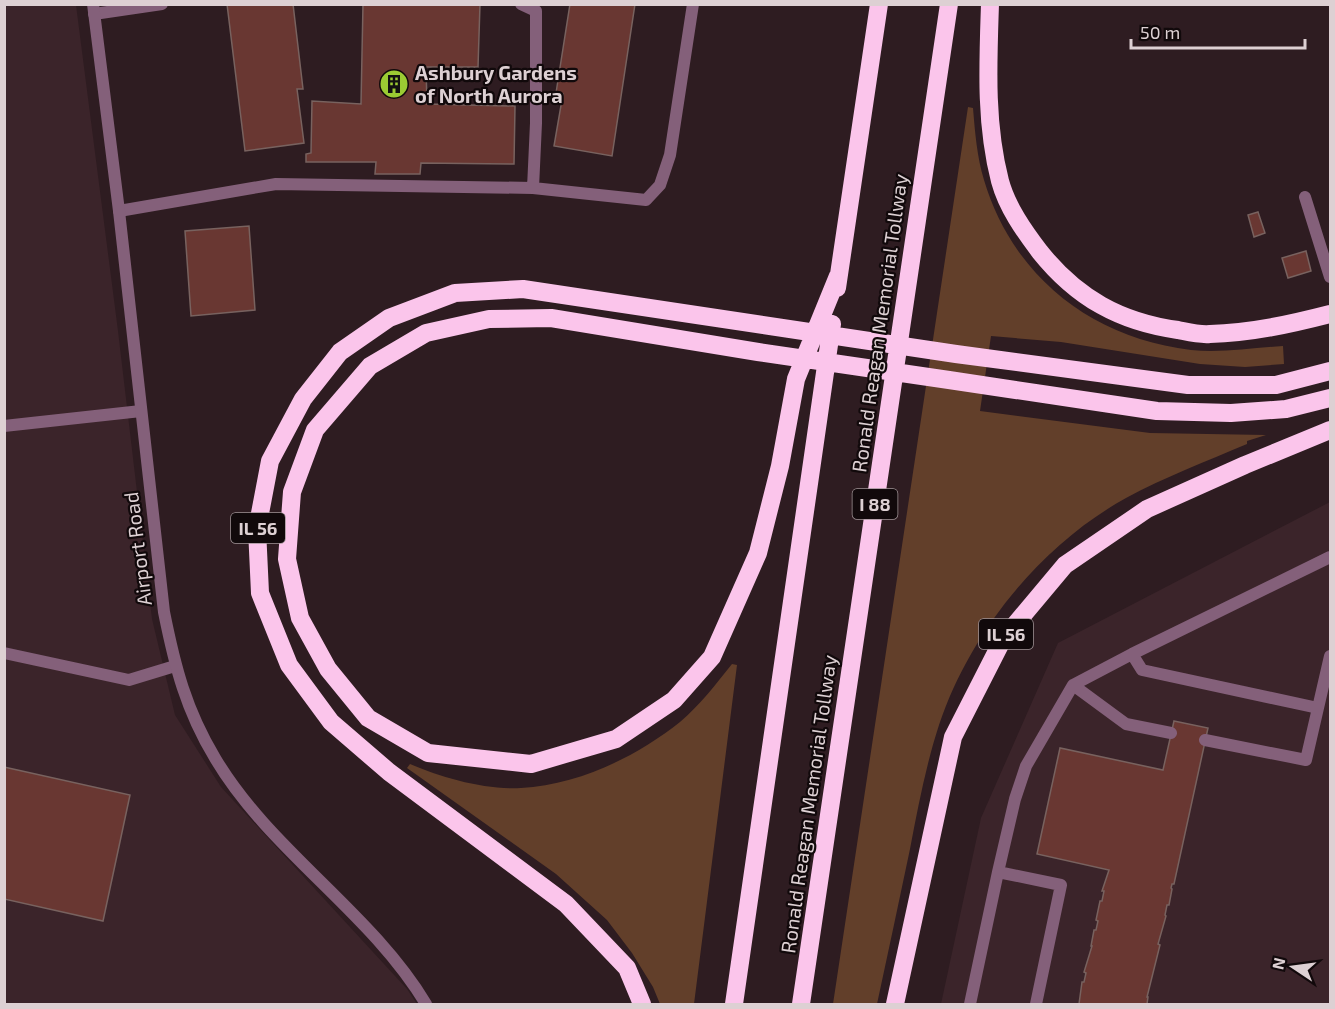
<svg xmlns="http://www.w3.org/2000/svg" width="1335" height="1009" font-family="'Exo 2',sans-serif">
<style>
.built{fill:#3b242a}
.green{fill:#623f2a}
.building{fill:#693732;stroke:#78625f;stroke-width:1.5}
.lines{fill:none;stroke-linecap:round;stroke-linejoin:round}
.lane{stroke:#84607a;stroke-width:12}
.street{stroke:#84607a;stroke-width:12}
.highway{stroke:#fbc5eb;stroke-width:18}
.labels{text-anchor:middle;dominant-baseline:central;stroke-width:4.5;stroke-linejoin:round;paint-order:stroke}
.shield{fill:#11090b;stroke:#a09497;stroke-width:1.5}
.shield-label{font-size:18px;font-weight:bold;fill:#ddd0d3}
.poi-label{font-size:20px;font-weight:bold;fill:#ddd0d3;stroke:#11090b;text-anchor:start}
.street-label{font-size:20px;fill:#ddd0d3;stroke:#11090b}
</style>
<rect width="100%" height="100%" fill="#2e1c21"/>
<path class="built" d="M5 5H76L118 331 152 619 175 715 221 787 407 989 417 1004H5Z
M1330 502V1004H941L981 818 1058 643Z"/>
<path class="green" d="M968 107 973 108C975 132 977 157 984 180 1013 277 1092 338 1191 350 1221 353 1252 348 1283 346L1284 364 1245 367 1200 364 1061 342 991 336 980 411 1150 433 1266 435 1247 441V444C1207 461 1165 477 1126 498 1041 545 970 632 939 725 926 765 918 807 910 849 899 901 888 953 877 1004H833Z
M732 664 737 665 694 1004H660L653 987 632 953 607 920 556 874 407 768 410 764C442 778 486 790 521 788 578 785 636 757 680 722 700 705 716 684 732 664Z"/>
<path class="building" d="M227 4H293L303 89H297L304 143 245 151Z
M363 4H480L478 67H426L427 104 515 106 514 164 421 163 420 174H375L376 162H306V154L311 153 312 101 361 104Z
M570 4H635L612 156 554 146 563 94 556 93Z
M1258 212 1265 233 1254 237 1248 215Z
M249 226 255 310 191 316 185 231Z
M1306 251 1311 271 1288 278 1282 258Z
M1174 721 1208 728 1174 884H1172L1171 888 1172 889 1169 905H1167L1165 915 1166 916 1158 944 1160 945 1147 997H1148L1147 1004H1079L1082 982H1084L1086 973 1084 972 1092 946H1091L1094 930H1096L1098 921 1096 920 1100 901H1102L1104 891H1102L1109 870 1037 854 1060 748 1163 770Z
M4 767 130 795 103 921 4 899Z"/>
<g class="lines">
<path class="lane" d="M521 4 536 11V123L533 188
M94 14 162 4
M1305 197 1330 277
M119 211 276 184 533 188 646 200 660 185 670 155 693 4
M4 426 141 411
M4 653 129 680 175 666
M1132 654 1142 670 1318 708
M1073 685 1126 724 1171 733
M1205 740 1306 760 1330 656
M998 872 1061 885 1036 1004
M970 1004 998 872 1015 799 1026 766 1073 685 1132 654 1330 557"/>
<path class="street" d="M93 4 119 211 164 612C175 667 186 710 215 758 270 851 370 911 426 1004"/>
<path class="highway" d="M990 4C988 64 985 123 1000 181 1007 207 1024 231 1040 252 1077 298 1120 322 1178 330 1188 332 1199 335 1210 334 1251 333 1291 324 1330 314
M838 276 796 379 780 466 758 553 712 657 674 700 616 739 531 764 428 753 368 718 328 669 300 618 287 559 292 492 315 430 370 366 426 333 489 319 551 318 758 352 949 380 1157 411 1231 413 1286 409 1330 398
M837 288 879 4
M642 1004 627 968 566 904 389 772 331 722 289 665 260 593 257 529 270 461 303 399 340 352 389 318 455 293 523 289 956 354 1188 385H1276L1330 371
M734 1004 832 324
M801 1004 949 4
M895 1004 953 737 1003 639 1065 565 1147 509 1245 465 1330 430"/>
</g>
<defs>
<g id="building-disc" transform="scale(1.5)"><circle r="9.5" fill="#9bcb33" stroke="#11090b"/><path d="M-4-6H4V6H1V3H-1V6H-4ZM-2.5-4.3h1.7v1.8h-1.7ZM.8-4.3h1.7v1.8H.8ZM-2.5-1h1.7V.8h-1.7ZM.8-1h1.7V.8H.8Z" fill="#111"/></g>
</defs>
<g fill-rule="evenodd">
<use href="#building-disc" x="394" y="84"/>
</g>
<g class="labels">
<g class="shield">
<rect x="852.5" y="489" width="45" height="30" rx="4.5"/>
<rect x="231" y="513" width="54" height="30" rx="4.5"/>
<rect x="979" y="619" width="54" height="30" rx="4.5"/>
</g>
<g class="shield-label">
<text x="875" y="504">I 88</text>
<text x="258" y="528">IL 56</text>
<text x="1006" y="634">IL 56</text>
</g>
<g class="poi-label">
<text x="415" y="72">Ashbury Gardens<tspan x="415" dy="23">of North Aurora</tspan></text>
</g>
<g class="street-label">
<text transform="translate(879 323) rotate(-82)">Ronald Reagan Memorial Tollway</text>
<text transform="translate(137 549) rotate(-97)">Airport Road</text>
<text transform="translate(808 804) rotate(-82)">Ronald Reagan Memorial Tollway</text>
</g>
</g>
<rect width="1335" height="1009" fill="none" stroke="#ddd0d3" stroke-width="12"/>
<g transform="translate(1293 967) rotate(283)" stroke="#11090b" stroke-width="4.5" paint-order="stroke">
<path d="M0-4.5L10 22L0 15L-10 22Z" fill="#ddd0d3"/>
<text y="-9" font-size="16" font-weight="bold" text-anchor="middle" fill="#ddd0d3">N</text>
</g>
<path d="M1131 39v9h174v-9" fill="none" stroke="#ddd0d3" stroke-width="3"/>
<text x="1140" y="39" font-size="18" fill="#ddd0d3" stroke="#11090b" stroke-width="4.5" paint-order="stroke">50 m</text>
</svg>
